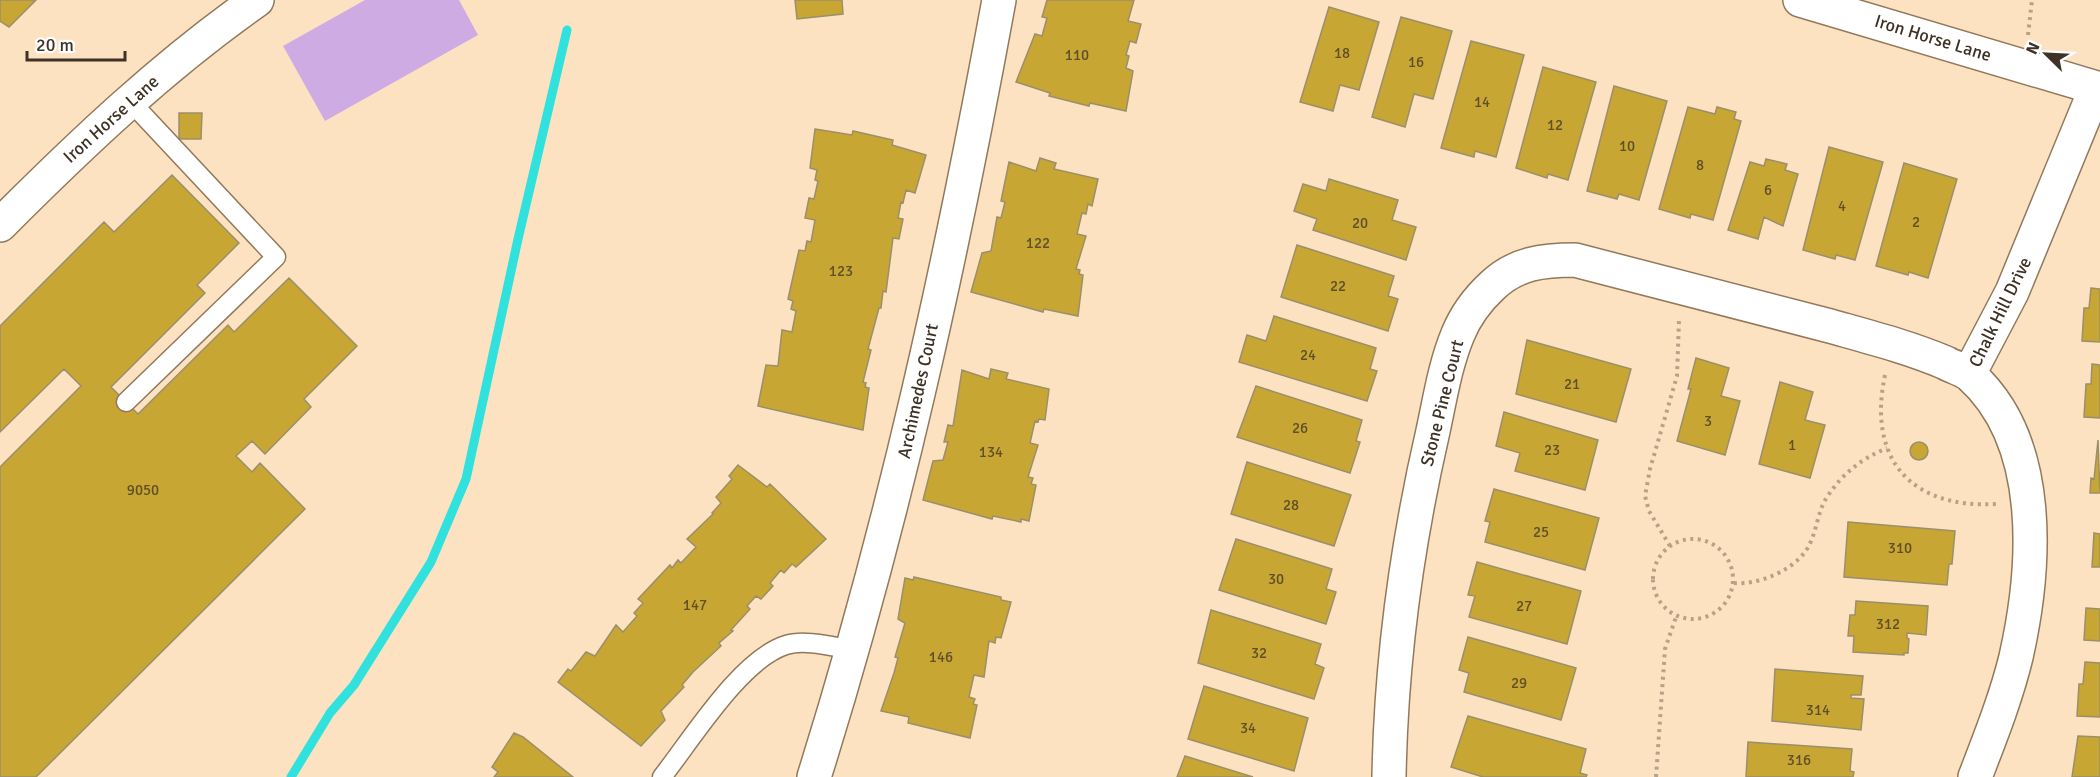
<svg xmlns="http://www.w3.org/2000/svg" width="2100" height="777" font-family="Signika,sans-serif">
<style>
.green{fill:#ceace3}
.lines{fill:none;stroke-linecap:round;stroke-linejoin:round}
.stream{stroke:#30e1dd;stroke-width:9}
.building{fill:#c7a633;stroke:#9b8f6b;stroke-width:1.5}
.lane-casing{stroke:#92795b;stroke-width:21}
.street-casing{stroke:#92795b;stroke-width:36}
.path{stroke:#b7a288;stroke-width:4;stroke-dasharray:3 4.5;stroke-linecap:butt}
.lane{stroke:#fff;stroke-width:18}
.street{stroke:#fff;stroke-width:33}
.labels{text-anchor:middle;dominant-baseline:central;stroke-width:4.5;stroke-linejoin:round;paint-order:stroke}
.number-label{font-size:15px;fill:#604f28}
.street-label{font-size:18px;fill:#3d3225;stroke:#fff}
</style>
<rect width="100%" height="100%" fill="#fde2c1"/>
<path class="green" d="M365 0H459L478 35 325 121 283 46Z"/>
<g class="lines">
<path class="stream" d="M291 777 330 713 354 685 431 562 466 479 518 239 567 30"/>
</g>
<path class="building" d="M0 0H36L9 27 0 21Z
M795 0H842L843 14 797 19Z
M1047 0H1134L1128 21 1141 24 1136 43 1130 41 1126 55 1129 56 1126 68 1133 71 1126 111 1090 103 1089 106 1049 96 1050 93 1016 82 1035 34 1042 36 1047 18 1042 17Z
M1329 7 1379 22 1359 90 1340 85 1333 111 1300 102Z
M1401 17 1452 31 1433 99 1414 94 1405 127 1372 117Z
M1471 41 1524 55 1496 157 1475 151 1474 157 1441 148Z
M1543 67 1596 82 1568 180 1548 174 1547 178 1516 168Z
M1614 86 1667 101 1639 200 1619 194 1617 199 1587 191Z
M1688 107 1715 114 1717 107 1736 112 1734 119 1741 121 1713 220 1691 214 1690 218 1659 209Z
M179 113H202L201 139H179Z
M815 129 852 135 853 131 893 140 892 145 926 155 915 193 906 190 903 203 901 202 898 218 903 219 899 239 893 238 886 292 883 291 881 308H879L868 349 871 350 863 382 866 383 865 387 869 388 863 430 758 406 766 365 778 366 782 330 792 332 796 311 791 309 793 301 788 299 799 250 805 251 807 241 811 242 815 220 805 218 809 198 814 199 818 181 815 180 817 170 810 168Z
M1829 147 1883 162 1855 260 1836 255 1835 259 1803 250Z
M1040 158 1056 163 1054 169 1098 179 1092 206 1088 204 1086 214 1082 213 1077 234 1086 236 1076 269 1080 270 1079 274 1083 275 1078 316 1044 309 1043 312 971 292 982 253 991 251 997 217 1001 218 1005 202 1001 201 1009 162 1036 171Z
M1766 159 1787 164 1785 170 1798 174 1783 226 1764 217 1758 239 1728 230 1750 162 1764 166Z
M1904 163 1957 179 1928 278 1909 272 1908 275 1876 266Z
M172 175 239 243 197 285 205 293 111 387 138 414 228 325 234 332 289 278 357 346 304 399 311 407 265 454 252 441 236 456 252 472 260 463 305 509 36 777H0V467L81 386 64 369 0 432V326L104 222 114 232Z
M1329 179 1398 200 1392 220 1416 227 1406 260 1313 230 1317 219 1294 211 1303 184 1326 191Z
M1297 245 1394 276 1388 296 1398 299 1388 331 1281 297Z
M2091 288 2100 289V342L2082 341 2084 308H2089Z
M1274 316 1376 348 1370 369 1377 371 1367 401 1239 362 1247 335 1266 341Z
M1527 340 1631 369 1616 422 1516 394Z
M1696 358 1729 368 1721 396 1740 401 1725 455 1677 441 1691 389H1688Z
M2092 364 2100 365V418L2084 417 2086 384H2091Z
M991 369 1008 373 1006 379 1049 389 1045 420 1039 419 1038 422 1035 421 1030 443 1038 445 1028 477 1033 478 1031 484 1036 485 1029 521 1021 519V522L993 516 992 519 923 500 933 461 943 460 948 442H944L948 425 953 426 962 370 989 379Z
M1780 382 1813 392 1805 420 1825 425 1810 478 1759 464Z
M1256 386 1362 420 1356 441 1360 442 1350 473 1237 437Z
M1504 412 1598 440 1585 490 1515 471 1520 453 1496 446Z
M2098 440 2100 493H2090L2091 478 2094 479Z
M1910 451a9 9 0 1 1 18 0a9 9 0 1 1-18 0Z
M1247 462 1351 495 1334 546 1231 514Z
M738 465 767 487 770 484 826 539 796 567 792 564 784 573 781 570 770 583 773 586 761 599 756 596 747 606 750 609 731 630 733 631 719 643 721 646 693 672 682 685 684 687 661 711 665 720 641 746 558 682 568 669 571 671 586 652 595 656 616 625 623 632 637 616 634 613 643 603 638 599 670 565 672 568 678 560 681 563 696 547 687 539 713 514 712 513 721 503 716 497 732 479 729 476Z
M1494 489 1599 518 1585 570 1485 542 1490 522 1485 521Z
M1848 522 1955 531 1952 564H1949L1947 585 1844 577Z
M2094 533 2100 534V567H2092Z
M1236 539 1332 569 1326 589 1336 592 1326 624 1219 590Z
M1477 562 1581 591 1567 644 1469 617 1475 596 1468 595Z
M914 577 1001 597V600L1011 602 1001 638 996 637 995 643 989 641 984 677 974 675 969 697 975 699 973 704 977 705 970 738 908 723 909 717 881 711 894 673 898 658 895 657 905 623 898 619 905 578 913 580Z
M1856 601 1928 606 1926 635 1907 633V638L1909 639 1908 653H1904V655L1853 652 1854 636H1848L1850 615H1855Z
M2086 608 2100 609V641L2084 640Z
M1211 610 1321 644 1315 664 1324 668 1314 699 1198 663Z
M1468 637 1576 668 1561 720 1464 692 1469 673 1459 670Z
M2085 662 2100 663V717L2077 716 2079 684H2083Z
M1775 669 1863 676 1861 695H1851V698L1864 699 1861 730 1772 721Z
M1204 686 1308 718 1294 771 1188 739Z
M1468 716 1586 749 1580 773 1587 775 1586 777H1483L1451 767Z
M514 733 523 737 573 777H494L498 772 492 767Z
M2078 736 2100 737V777H2072Z
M1748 742 1852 749 1850 771 1854 772 1853 777H1746Z
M1185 756 1253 777H1177Z"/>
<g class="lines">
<g class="lane-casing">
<path id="lane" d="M126 402 276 257 129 100
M662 777C692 739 741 659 786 645 805 639 834 647 854 650"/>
</g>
<g class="street-casing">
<path id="street" d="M1800 0 2100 89
M0 225C81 144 163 66 257 0
M1969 374 2012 292 2096 88
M814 777C894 523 951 262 999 0
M1389 777C1391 661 1407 544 1433 431 1440 399 1445 365 1458 334 1465 317 1478 299 1492 286 1516 263 1543 260 1575 260 1660 282 1745 304 1830 326 1869 337 1908 347 1946 363 1953 367 1964 370 1970 375 2045 442 2036 568 2016 657 2006 698 1990 738 1975 777"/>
</g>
<path class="path" d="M2028 35 2032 0
M1885 375C1867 459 1911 509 1996 504
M1653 579a40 40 0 1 1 80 0a40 40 0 1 1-80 0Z
M1670 546 1649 511 1645 496 1650 469 1677 376 1679 320
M1734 583C1758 585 1793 571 1807 549 1817 533 1817 512 1827 497 1843 473 1861 459 1887 448
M1656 777 1665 649 1676 617"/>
<use href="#lane" class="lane"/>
<use href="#street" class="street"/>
</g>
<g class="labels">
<g class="number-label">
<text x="1342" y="53">18</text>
<text x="1077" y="55">110</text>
<text x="1416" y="62">16</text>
<text x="1482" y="102">14</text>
<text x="1555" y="125">12</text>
<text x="1627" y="146">10</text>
<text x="1700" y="165">8</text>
<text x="1768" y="190">6</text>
<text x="1842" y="206">4</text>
<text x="1916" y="222">2</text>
<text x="1360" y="223">20</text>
<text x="1038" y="243">122</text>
<text x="841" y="271">123</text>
<text x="1338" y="286">22</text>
<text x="1308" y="355">24</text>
<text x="1572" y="384">21</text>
<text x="1708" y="421">3</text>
<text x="1300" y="428">26</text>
<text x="1792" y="445">1</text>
<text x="1552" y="450">23</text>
<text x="991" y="452">134</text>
<text x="143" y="490">9050</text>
<text x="1291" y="505">28</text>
<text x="1541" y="532">25</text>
<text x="1900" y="548">310</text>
<text x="1276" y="579">30</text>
<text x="695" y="605">147</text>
<text x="1524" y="606">27</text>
<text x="1888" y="624">312</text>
<text x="1259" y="653">32</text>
<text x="941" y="657">146</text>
<text x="1519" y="683">29</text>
<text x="1818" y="710">314</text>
<text x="1248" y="728">34</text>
<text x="1799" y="760">316</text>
</g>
<g class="street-label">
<text transform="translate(1933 38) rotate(17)">Iron Horse Lane</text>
<text transform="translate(111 119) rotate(-42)">Iron Horse Lane</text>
<text transform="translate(2000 312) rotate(-64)">Chalk Hill Drive</text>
<text transform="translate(918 391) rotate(-78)">Archimedes Court</text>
<text transform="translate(1442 403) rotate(-76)">Stone Pine Court</text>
</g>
</g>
<g transform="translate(2046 54) rotate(294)" stroke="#ffffff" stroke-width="4.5" paint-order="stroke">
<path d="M0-4.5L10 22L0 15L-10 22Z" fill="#3d3225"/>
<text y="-9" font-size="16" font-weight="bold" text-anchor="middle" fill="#3d3225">N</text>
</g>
<path d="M27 51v9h98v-9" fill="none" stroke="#3d3225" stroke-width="3"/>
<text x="36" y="51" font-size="18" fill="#3d3225" stroke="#ffffff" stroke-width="4.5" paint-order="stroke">20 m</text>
</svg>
